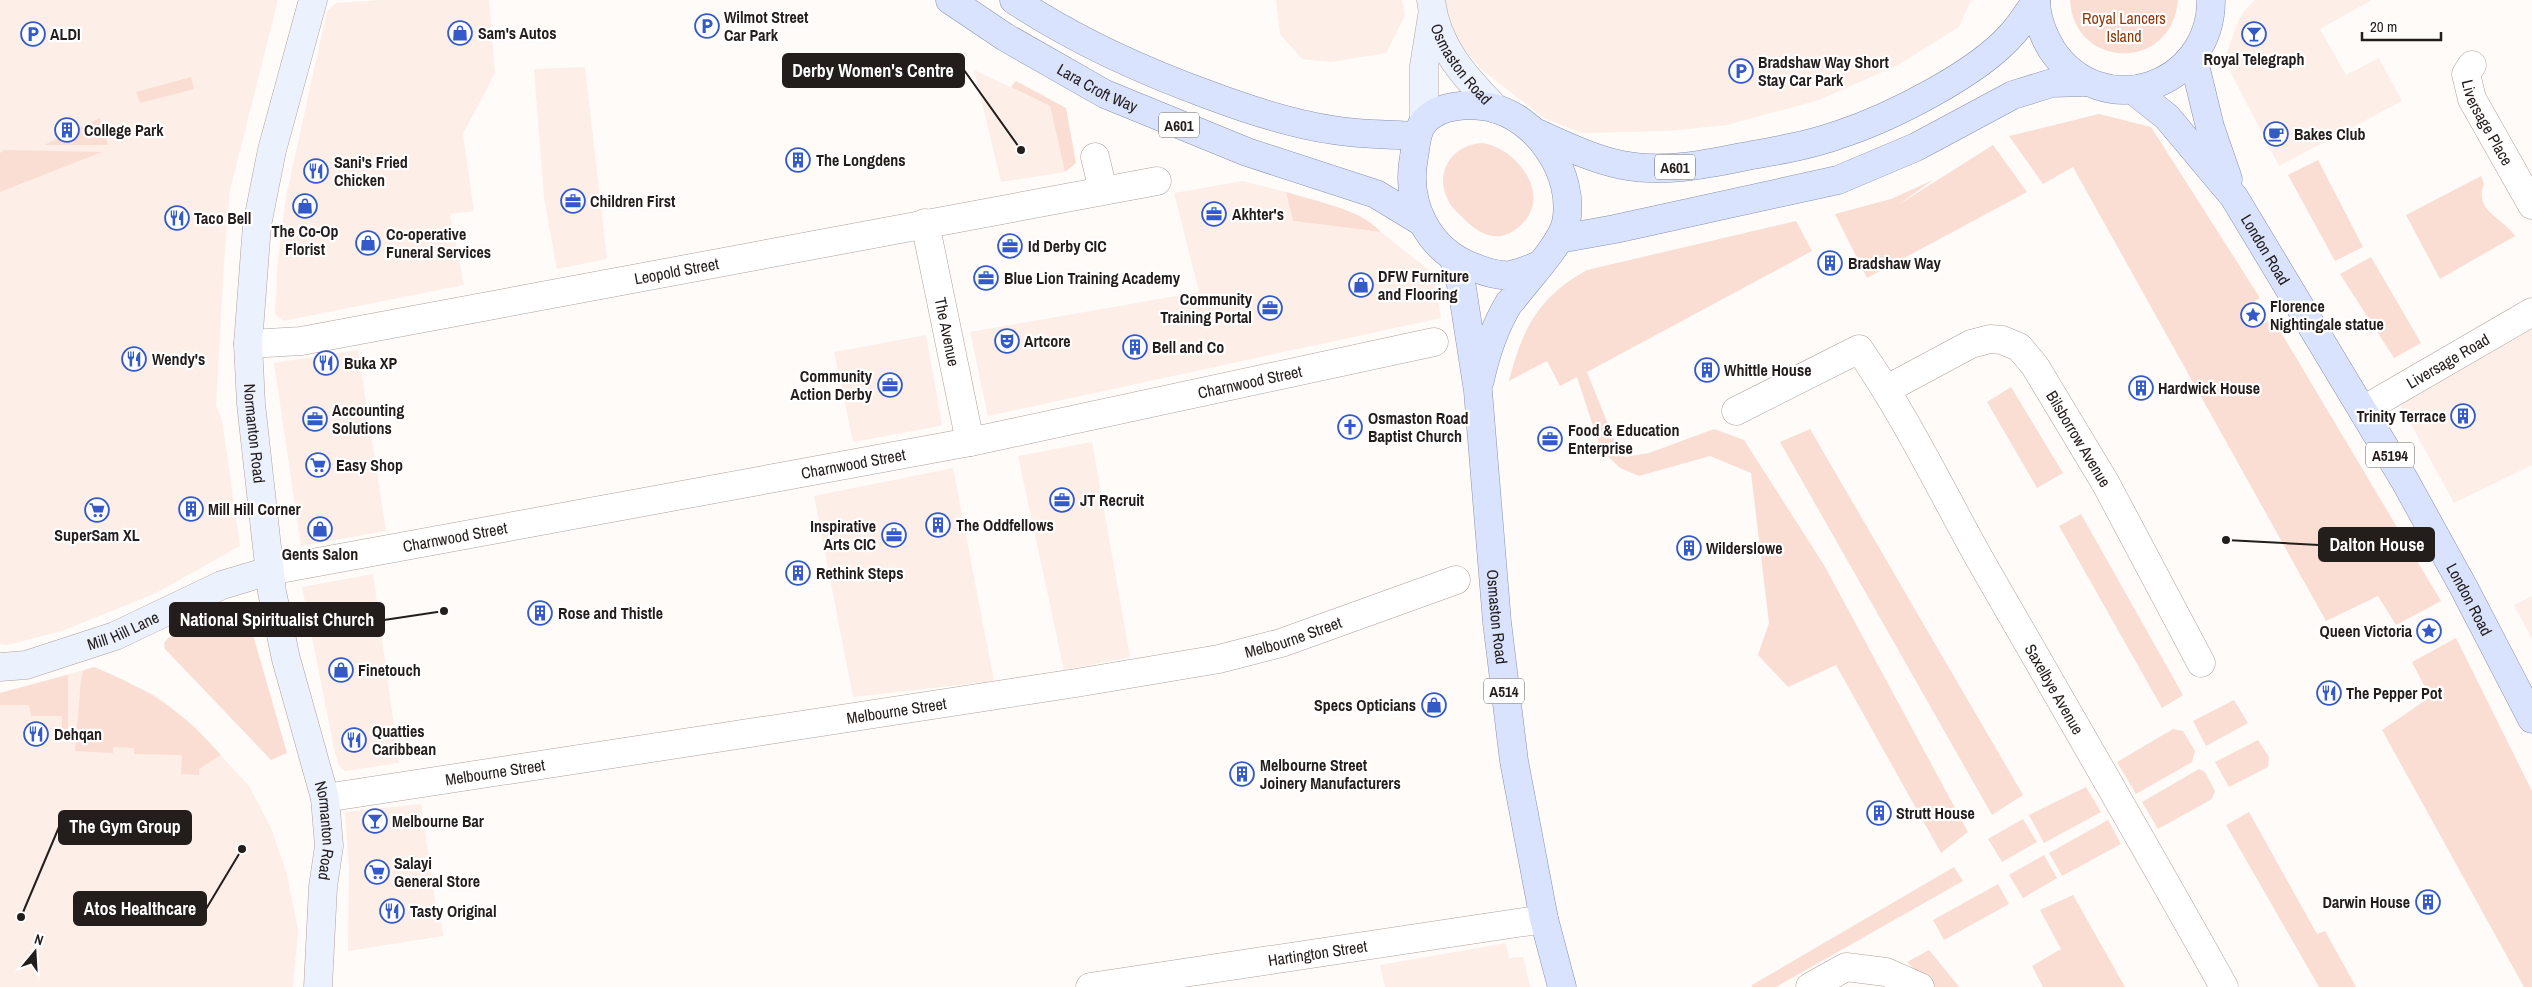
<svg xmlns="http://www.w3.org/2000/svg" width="2532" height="987" font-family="'Archivo Narrow',sans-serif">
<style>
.built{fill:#fdeee8}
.green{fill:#faded3}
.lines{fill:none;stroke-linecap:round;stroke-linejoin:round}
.street-casing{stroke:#b0a19b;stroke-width:29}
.secondary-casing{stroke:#b0a19b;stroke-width:29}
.primary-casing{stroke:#8892ad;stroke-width:29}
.street{stroke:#fff;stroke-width:28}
.secondary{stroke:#ecf1fe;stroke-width:28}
.primary{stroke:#d9e3fd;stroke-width:28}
.labels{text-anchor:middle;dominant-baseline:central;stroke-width:4.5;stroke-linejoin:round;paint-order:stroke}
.shield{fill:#fff;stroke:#65615f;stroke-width:1}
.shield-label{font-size:15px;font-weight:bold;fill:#231d1b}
.poi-label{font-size:16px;font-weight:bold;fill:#231d1b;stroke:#fff;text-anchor:start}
.park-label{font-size:16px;fill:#903808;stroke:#fff}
.street-label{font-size:16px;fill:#231d1b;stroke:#fff}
.leader{fill:none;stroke:#231d1b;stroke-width:2}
.callout-dot{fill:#231d1b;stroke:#fff;stroke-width:2}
.callout{fill:#231d1b;stroke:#231d1b;stroke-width:2}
.callout-label{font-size:18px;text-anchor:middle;font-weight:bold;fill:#fff}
</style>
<rect width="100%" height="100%" fill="#fefbf9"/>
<path class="built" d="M0 0H278L230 190 224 264 216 405 222 420 240 546 156 593 62 631 7 645 0 644Z
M380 0H489L495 73 463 134 474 211 450 214 464 285 283 321 275 314 278 259 286 197 327 11 336 3Z
M1276 0H1402L1405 16 1386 53 1331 62 1302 59 1280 34Z
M1443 0H1971L1959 27 1898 65 1819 100 1727 125 1667 131 1582 133 1544 118 1482 70 1455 38Z
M2255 0H2372L2320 29 2346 75 2379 58 2402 101 2279 166 2232 75 2226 56 2236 26 2244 11Z
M585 67 607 259 557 269 544 198 534 69Z
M974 70 1050 106 1065 172 1001 182Z
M1243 181 1286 192 1293 221 1381 232 1434 274 1441 318 988 416 970 332 1199 292 1174 193Z
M2532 321V465L2454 503 2396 397Z
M926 335 942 424 940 426 853 442 834 352Z
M358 350 386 531 301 546 274 363Z
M1092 442 1130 657 1064 670 1018 456Z
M953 468 994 681 853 697 814 496Z
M373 574 399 763 345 771 339 766 335 753 302 587Z
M2532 596V639L2514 605Z
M94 667 157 696 194 726 249 786 271 828 287 875 298 930 293 987H0V693Z
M421 804 437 914H440L443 936 348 951 349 867 345 812Z
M1506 943 1509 958 1523 957 1530 987H1385L1380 965Z"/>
<path class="green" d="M2070 0H2178C2172 73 2073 69 2070 0Z
M191 77 194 89 140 103 136 92Z
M1016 81 1066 108 1076 163 1065 172 1050 106 1011 87Z
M2099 114 2151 127 2260 298 2242 308 2254 328 2273 319 2441 601 2396 625 2378 596 2326 621 2073 167 2043 184 2009 136Z
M100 118 108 145H44Z
M1482 143C1515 147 1552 193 1523 223 1502 245 1482 237 1464 219 1459 214 1452 208 1449 202 1433 174 1451 145 1482 143Z
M1993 145 2027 192 1867 278 1835 214 1891 199 1933 180 1898 205Z
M4 150 102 152 0 192V153Z
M2318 160 2363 247 2335 261 2288 175Z
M2481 176 2484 184C2473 211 2504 218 2515 236L2440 279 2406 215Z
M1286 192C1316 202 1359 208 1381 232L1293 221Z
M1796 221 1812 251 1587 372 1618 449 1625 457 1649 453 1714 429 1744 440 1824 565 1968 832 1941 853 1836 665 1788 687 1758 655 1769 623 1751 473 1710 456 1639 476 1620 468 1601 450 1577 377 1560 386 1547 361 1509 381C1522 330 1538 297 1587 270Z
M2371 257 2421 343 2394 358 2340 274Z
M2011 387 2063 473 2037 488 1987 402Z
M1810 429 2023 795 1992 815 1780 442Z
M2081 514 2183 695 2162 708 2059 526Z
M245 607 287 753 271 760 165 649 164 643 169 637Z
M2456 638 2532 791V987H2524L2382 730 2430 697 2412 662Z
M94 667C151 691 180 709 221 755L199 769V775L181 774 182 755 134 754V748L113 747V753L75 751 81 679 83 671Z
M68 675V737L62 736V716H31L29 705H0V693Z
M2234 700 2248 723 2206 746 2193 721Z
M2173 729 2183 731 2195 751 2192 762 2136 794 2117 762Z
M2258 740 2269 757 2268 767 2229 787 2215 762Z
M2199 769 2205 772 2215 791 2212 799 2158 829 2142 802Z
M2086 787 2101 812 2044 843 2029 815Z
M2249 812 2317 934 2325 931 2356 987H2319L2226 825Z
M2023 819 2037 842 2002 862 1988 839Z
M2108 820 2121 844 2062 876 2049 853Z
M2044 855 2057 878 2023 898 2009 875Z
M1954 867 1963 881 1776 987H1752V985Z
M1998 884 2009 904 1944 940 1933 920Z
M2073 895 2125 987H2043L2032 966 2061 949 2040 910Z
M1929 950 1959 987H1932L1907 962Z"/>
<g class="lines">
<g class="street-casing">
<g id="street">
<path id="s1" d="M2472 65 2466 74 2472 99 2532 205"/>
<path d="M1095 157 1103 190"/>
<path id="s2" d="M925 223 970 442"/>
<path id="s3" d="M248 344 301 341 1157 181"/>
<path id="s4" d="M1887 389 1971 344 1990 339 2002 340 2019 347 2035 366 2106 484 2201 663"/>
<path id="s5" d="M2363 410 2532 312"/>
<path id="s6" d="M1736 411 1859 349C1905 415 1940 488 1979 558 2061 701 2144 843 2224 987"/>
<path id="s7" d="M269 571 970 442 1434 342"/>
<path id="s8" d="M325 798 1076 683 1219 659 1281 643 1456 580"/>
<path id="s9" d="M1090 987 1544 919"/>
<path d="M1810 987 1846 967 1886 972 1920 987"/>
</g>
</g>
<g class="secondary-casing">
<g id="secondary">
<path id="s10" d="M313 0 272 150 257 225 248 344 251 404 272 592 286 659 325 798 329 846 323 887 318 987"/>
<path id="s11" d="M1431 0C1436 46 1465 77 1496 109"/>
<path d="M1424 121V66L1432 16"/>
<path id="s12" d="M0 667 26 665 115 636 222 585 269 571"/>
</g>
</g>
<g class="primary-casing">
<g id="primary">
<path id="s13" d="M950 0 1005 37 1105 94 1247 152 1376 194 1422 222"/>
<path d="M1014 0C1076 41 1140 70 1209 95 1249 110 1291 124 1333 130 1361 135 1389 134 1417 136"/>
<path d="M2036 0C2036 18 2043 35 2052 50 2102 124 2211 88 2211 0"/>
<path d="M2193 57 2210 127 2228 179"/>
<path id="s14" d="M2133 90 2167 117 2234 197 2405 481 2464 588 2532 719"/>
<path d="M1537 133C1564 145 1592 159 1622 165 1662 173 1703 165 1742 157 1774 151 1807 146 1838 135 1890 118 1978 74 2013 33 2022 23 2028 12 2036 2"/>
<path d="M1559 239 1615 229 1838 180 1916 147 2013 95 2052 83 2086 82"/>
<path id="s15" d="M1454 260 1462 288 1478 391 1497 622 1514 761 1544 919 1562 987"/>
<path d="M1480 380C1486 352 1494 328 1509 303L1512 300C1526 281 1561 245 1566 223 1576 174 1537 117 1489 107 1469 103 1439 105 1425 121 1416 130 1416 145 1414 157 1405 204 1428 250 1473 267 1485 272 1497 276 1510 275 1520 273 1530 269 1539 265"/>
</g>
</g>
<use href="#street" class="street"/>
<use href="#secondary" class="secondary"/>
<use href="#primary" class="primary"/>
</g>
<defs>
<g id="parking-ring" transform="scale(1.25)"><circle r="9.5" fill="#fff" stroke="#3459c9" stroke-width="1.5"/><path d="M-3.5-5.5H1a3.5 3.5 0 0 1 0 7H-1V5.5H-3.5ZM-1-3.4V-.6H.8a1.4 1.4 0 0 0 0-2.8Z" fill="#3459c9"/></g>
<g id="shop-ring" transform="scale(1.25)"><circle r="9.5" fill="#fff" stroke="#3459c9" stroke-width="1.5"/><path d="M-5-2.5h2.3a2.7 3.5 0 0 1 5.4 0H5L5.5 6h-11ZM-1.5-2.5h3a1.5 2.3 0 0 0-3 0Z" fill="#3459c9"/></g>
<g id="bar-ring" transform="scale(1.25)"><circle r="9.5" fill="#fff" stroke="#3459c9" stroke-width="1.5"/><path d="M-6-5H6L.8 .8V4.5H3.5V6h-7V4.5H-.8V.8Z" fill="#3459c9"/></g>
<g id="building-ring" transform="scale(1.25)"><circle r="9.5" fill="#fff" stroke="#3459c9" stroke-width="1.5"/><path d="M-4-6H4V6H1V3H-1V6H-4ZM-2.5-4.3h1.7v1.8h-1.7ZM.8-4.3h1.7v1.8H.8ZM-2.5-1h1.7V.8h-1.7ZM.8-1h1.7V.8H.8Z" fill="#3459c9"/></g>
<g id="cafe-ring" transform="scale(1.25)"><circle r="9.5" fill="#fff" stroke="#3459c9" stroke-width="1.5"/><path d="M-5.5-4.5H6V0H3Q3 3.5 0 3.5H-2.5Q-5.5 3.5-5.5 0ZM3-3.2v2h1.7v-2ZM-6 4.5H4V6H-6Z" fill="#3459c9"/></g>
<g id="restaurant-ring" transform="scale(1.25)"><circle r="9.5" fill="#fff" stroke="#3459c9" stroke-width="1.5"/><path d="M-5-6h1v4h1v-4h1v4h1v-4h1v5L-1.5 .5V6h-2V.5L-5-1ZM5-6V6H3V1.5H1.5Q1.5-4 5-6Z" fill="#3459c9"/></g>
<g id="office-ring" transform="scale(1.25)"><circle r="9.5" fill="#fff" stroke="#3459c9" stroke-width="1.5"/><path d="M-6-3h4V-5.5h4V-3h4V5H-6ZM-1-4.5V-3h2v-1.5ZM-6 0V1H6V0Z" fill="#3459c9"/></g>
<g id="sight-ring" transform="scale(1.25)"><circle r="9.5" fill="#fff" stroke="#3459c9" stroke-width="1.5"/><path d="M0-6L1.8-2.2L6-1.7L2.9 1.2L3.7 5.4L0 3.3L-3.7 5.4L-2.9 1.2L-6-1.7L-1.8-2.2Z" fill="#3459c9"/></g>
<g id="theatre-ring" transform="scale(1.25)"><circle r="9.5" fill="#fff" stroke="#3459c9" stroke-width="1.5"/><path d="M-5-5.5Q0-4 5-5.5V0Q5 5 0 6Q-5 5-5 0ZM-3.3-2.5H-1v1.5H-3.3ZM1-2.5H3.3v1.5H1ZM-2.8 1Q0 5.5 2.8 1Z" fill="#3459c9"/></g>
<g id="church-ring" transform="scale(1.25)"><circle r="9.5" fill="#fff" stroke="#3459c9" stroke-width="1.5"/><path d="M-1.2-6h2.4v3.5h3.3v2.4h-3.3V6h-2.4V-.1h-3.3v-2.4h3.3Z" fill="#3459c9"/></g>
<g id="supermarket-ring" transform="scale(1.25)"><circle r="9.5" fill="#fff" stroke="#3459c9" stroke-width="1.5"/><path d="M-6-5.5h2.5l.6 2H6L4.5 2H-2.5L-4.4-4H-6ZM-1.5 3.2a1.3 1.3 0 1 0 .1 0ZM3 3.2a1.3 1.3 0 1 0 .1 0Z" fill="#3459c9"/></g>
</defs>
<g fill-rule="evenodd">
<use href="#parking-ring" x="707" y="26"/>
<use href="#shop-ring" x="460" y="33"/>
<use href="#parking-ring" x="33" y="34"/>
<use href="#bar-ring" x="2254" y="34"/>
<use href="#parking-ring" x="1741" y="71"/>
<use href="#building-ring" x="67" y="130"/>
<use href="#cafe-ring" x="2276" y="134"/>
<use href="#building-ring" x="798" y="160"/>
<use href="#restaurant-ring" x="316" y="171"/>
<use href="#office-ring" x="573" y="201"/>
<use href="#shop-ring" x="305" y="206"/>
<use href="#office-ring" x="1214" y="214"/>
<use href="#restaurant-ring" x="177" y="218"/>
<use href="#shop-ring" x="368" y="243"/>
<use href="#office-ring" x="1010" y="246"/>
<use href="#building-ring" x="1830" y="263"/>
<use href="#office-ring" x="986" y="278"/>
<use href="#shop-ring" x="1361" y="285"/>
<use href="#office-ring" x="1270" y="308"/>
<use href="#sight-ring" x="2253" y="315"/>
<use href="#theatre-ring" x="1007" y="341"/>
<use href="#building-ring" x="1135" y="347"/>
<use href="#restaurant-ring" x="134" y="359"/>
<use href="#restaurant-ring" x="326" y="363"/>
<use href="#building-ring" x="1707" y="370"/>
<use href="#office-ring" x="890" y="385"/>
<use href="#building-ring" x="2141" y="388"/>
<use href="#building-ring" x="2463" y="416"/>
<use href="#office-ring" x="315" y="419"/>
<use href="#church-ring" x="1350" y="427"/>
<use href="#office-ring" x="1550" y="439"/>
<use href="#supermarket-ring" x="318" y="465"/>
<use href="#office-ring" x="1062" y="500"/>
<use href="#building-ring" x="191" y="509"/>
<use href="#supermarket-ring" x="97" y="510"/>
<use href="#building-ring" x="938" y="525"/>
<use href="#shop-ring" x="320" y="529"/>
<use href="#office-ring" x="894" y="535"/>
<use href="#building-ring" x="1689" y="548"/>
<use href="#building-ring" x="798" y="573"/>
<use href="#building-ring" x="540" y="613"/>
<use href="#sight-ring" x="2429" y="631"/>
<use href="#shop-ring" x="341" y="670"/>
<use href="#restaurant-ring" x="2329" y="693"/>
<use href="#shop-ring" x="1434" y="705"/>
<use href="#restaurant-ring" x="36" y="734"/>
<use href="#restaurant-ring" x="354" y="740"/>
<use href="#building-ring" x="1242" y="774"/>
<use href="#building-ring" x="1879" y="813"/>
<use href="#bar-ring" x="375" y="821"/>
<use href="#supermarket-ring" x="377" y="872"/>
<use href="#building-ring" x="2428" y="902"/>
<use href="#restaurant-ring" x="392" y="911"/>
</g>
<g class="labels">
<g class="shield">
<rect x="1159" y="112.5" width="40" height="25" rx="4"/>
<rect x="1655" y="154.5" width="40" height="25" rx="4"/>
<rect x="2366" y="442.5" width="48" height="25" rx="4"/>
<rect x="1484" y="678.5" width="40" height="25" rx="4"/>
</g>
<g class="shield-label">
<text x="1179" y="125">A601</text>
<text x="1675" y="167">A601</text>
<text x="2390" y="455">A5194</text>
<text x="1504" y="691">A514</text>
</g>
<g class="poi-label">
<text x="724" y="17">Wilmot Street<tspan x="724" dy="18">Car Park</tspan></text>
<text x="478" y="33">Sam's Autos</text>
<text x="50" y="34">ALDI</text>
<text x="2254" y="59" text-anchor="middle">Royal Telegraph</text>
<text x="1758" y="62">Bradshaw Way Short<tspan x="1758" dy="18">Stay Car Park</tspan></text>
<text x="84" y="130">College Park</text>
<text x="2294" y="134">Bakes Club</text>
<text x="816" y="160">The Longdens</text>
<text x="334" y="162">Sani's Fried<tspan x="334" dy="18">Chicken</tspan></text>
<text x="590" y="201">Children First</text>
<text x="1232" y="214">Akhter's</text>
<text x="194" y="218">Taco Bell</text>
<text x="305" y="231" text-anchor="middle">The Co-Op<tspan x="305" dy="18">Florist</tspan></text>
<text x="386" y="234">Co-operative<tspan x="386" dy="18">Funeral Services</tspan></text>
<text x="1028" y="246">Id Derby CIC</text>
<text x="1848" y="263">Bradshaw Way</text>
<text x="1378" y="276">DFW Furniture<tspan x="1378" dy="18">and Flooring</tspan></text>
<text x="1004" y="278">Blue Lion Training Academy</text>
<text x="1252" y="299" text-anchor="end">Community<tspan x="1252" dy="18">Training Portal</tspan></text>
<text x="2270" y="306">Florence<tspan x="2270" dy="18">Nightingale statue</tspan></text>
<text x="1024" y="341">Artcore</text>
<text x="1152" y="347">Bell and Co</text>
<text x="152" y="359">Wendy's</text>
<text x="344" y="363">Buka XP</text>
<text x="1724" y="370">Whittle House</text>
<text x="872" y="376" text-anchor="end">Community<tspan x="872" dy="18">Action Derby</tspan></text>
<text x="2158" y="388">Hardwick House</text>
<text x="332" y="410">Accounting<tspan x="332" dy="18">Solutions</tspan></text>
<text x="2446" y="416" text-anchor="end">Trinity Terrace</text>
<text x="1368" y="418">Osmaston Road<tspan x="1368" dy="18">Baptist Church</tspan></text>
<text x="1568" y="430">Food &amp; Education<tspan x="1568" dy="18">Enterprise</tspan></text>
<text x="336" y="465">Easy Shop</text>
<text x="1080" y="500">JT Recruit</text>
<text x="208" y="509">Mill Hill Corner</text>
<text x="956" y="525">The Oddfellows</text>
<text x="876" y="526" text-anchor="end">Inspirative<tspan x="876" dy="18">Arts CIC</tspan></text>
<text x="97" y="535" text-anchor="middle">SuperSam XL</text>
<text x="1706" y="548">Wilderslowe</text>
<text x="320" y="554" text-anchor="middle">Gents Salon</text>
<text x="816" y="573">Rethink Steps</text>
<text x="558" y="613">Rose and Thistle</text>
<text x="2412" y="631" text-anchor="end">Queen Victoria</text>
<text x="358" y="670">Finetouch</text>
<text x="2346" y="693">The Pepper Pot</text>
<text x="1416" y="705" text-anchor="end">Specs Opticians</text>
<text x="372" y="731">Quatties<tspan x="372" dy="18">Caribbean</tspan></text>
<text x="54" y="734">Dehqan</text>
<text x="1260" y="765">Melbourne Street<tspan x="1260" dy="18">Joinery Manufacturers</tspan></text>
<text x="1896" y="813">Strutt House</text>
<text x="392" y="821">Melbourne Bar</text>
<text x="394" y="863">Salayi<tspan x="394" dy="18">General Store</tspan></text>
<text x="2410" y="902" text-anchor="end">Darwin House</text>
<text x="410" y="911">Tasty Original</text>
</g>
<g class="park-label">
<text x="2124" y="18">Royal Lancers<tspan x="2124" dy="18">Island</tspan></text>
</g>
<g class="street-label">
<text stroke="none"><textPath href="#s11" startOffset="72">Osmaston Road</textPath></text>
<text stroke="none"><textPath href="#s13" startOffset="172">Lara Croft Way</textPath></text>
<text stroke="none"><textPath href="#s1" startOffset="64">Liversage Place</textPath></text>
<text stroke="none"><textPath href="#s14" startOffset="209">London Road</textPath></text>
<text stroke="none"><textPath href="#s3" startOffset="435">Leopold Street</textPath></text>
<text stroke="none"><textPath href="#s2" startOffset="111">The Avenue</textPath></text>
<text stroke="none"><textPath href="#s5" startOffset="98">Liversage Road</textPath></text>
<text stroke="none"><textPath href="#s7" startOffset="999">Charnwood Street</textPath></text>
<text stroke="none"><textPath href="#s10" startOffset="441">Normanton Road</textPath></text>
<text stroke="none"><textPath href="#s4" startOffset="255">Bilsborrow Avenue</textPath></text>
<text stroke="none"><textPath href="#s7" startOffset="594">Charnwood Street</textPath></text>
<text stroke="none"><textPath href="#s7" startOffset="189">Charnwood Street</textPath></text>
<text stroke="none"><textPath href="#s14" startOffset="614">London Road</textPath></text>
<text stroke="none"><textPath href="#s15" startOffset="360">Osmaston Road</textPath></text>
<text stroke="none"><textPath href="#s12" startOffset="129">Mill Hill Lane</textPath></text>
<text stroke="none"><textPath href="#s8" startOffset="982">Melbourne Street</textPath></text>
<text stroke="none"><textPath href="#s6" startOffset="530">Saxelbye Avenue</textPath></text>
<text stroke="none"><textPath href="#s8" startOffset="578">Melbourne Street</textPath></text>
<text stroke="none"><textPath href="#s8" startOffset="172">Melbourne Street</textPath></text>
<text stroke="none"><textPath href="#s10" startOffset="846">Normanton Road</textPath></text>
<text stroke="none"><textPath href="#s9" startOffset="230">Hartington Street</textPath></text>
</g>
</g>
<path class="leader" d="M1021 150L964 70M2226 540L2319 545M444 611L384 620M21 917L59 827M242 849L206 909"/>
<g class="callout-dot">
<circle cx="1021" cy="150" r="5"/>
<circle cx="2226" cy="540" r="5"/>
<circle cx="444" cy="611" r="5"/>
<circle cx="21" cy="917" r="5"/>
<circle cx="242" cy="849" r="5"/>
</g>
<g class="callout">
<rect x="783" y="54" width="181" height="33" rx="5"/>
<rect x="2319" y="528" width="115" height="33" rx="5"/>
<rect x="170" y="603" width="214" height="33" rx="5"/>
<rect x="59" y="811" width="132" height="33" rx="5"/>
<rect x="74" y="892" width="132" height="33" rx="5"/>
</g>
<g class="callout-label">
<text x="873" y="77">Derby Women's Centre</text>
<text x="2377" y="551">Dalton House</text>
<text x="277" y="626">National Spiritualist Church</text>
<text x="125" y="833">The Gym Group</text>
<text x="140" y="915">Atos Healthcare</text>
</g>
<g transform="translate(35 952) rotate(18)" stroke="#ffffff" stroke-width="4" paint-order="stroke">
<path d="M0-4L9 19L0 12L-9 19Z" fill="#231d1b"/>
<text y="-8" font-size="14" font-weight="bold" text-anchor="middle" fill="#231d1b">N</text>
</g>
<path d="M2362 32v8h79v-8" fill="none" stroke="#231d1b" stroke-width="2.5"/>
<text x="2370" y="32" font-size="15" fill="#231d1b" stroke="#ffffff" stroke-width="4" paint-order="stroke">20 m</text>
</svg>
